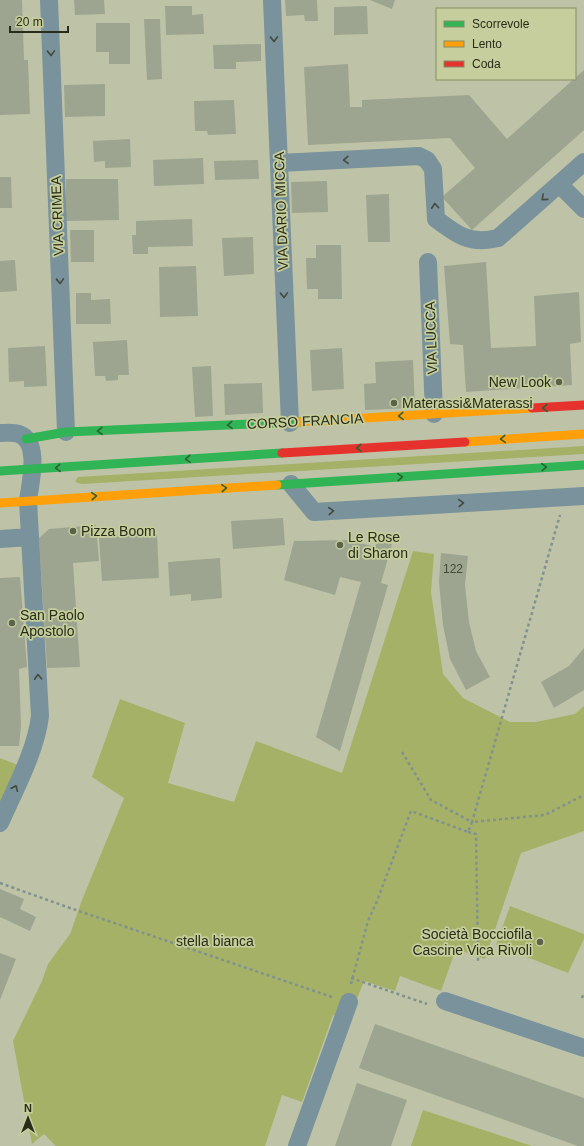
<svg xmlns="http://www.w3.org/2000/svg" width="584" height="1146" font-family="Arial,sans-serif">
<style>
.green{fill:#a6b168}
.building{fill:#9da590}
.lines{fill:none;stroke-linecap:round;stroke-linejoin:round}
.path{stroke:#82918d;stroke-width:2.5;stroke-dasharray:3 3;stroke-linecap:butt}
.street{stroke:#7a929b;stroke-width:18}
.fast{stroke:#30b455;stroke-width:9}
.slow{stroke:#ff9f0a;stroke-width:9}
.jam{stroke:#e5322d;stroke-width:9}
.oneway{stroke:#414b3f}
.oneway2{stroke:#2b6230}
.poi-dot{fill:#5c614a;stroke:#c5ce9c;stroke-width:1.5}
.labels{text-anchor:middle;dominant-baseline:central;stroke-width:3.5;stroke-linejoin:round;paint-order:stroke}
.number-label{font-size:12px;fill:#454a36}
.street-label{font-size:14px;fill:#282c18;stroke:#c5ce9c}
.poi-label{font-size:14px;fill:#282c18;stroke:#c5ce9c;text-anchor:start}
.park-label{font-size:14px;fill:#282c14;stroke:#c5ce9c}
</style>
<rect width="100%" height="100%" fill="#bec3a7"/>
<path class="green" d="M584 446V454L82 484 75 482 78 477Z
M413 551 434 554 431 592 443 674 463 698 510 722H536L575 714 584 706V831L521 853 485 959 456 949 441 991 400 976 395 991 364 981 349 1019 333 1015 302 1102 282 1095 265 1146H56L44 1134 32 1144 13 1041 42 981 48 964 70 934 82 900 124 798 92 777 120 699 185 723 168 783 234 802 256 741 342 773Z
M0 758 18 765 0 809Z
M510 906 584 934V939L568 973 496 945Z
M423 1110 532 1146H411Z"/>
<path class="building" d="M0 0H22L24 60H28L30 114 0 115Z
M74 0H104L105 14 75 15Z
M285 0H317L318 21H305L304 15 286 16Z
M370 0H395L392 9Z
M165 6H192V15L203 14 204 34 166 35Z
M367 6 368 34 334 35V7Z
M144 19H160L162 79 147 80Z
M96 23H130V64H109V52H96Z
M261 44V61L236 62V69H214L213 45Z
M348 64 350 107H362V100L469 95 507 139 584 70V130L472 230 442 197 475 168 450 138 308 145 304 67Z
M105 84V116L65 117 64 85Z
M234 100 236 134 208 135 207 131H195L194 101Z
M130 139 131 167 105 168V161L94 162 93 141Z
M203 158 204 184 154 186 153 160Z
M258 160 259 179 215 180 214 161Z
M0 177H11L12 208H0Z
M66 179H118L119 220 66 221Z
M327 181 328 212 292 213 291 182Z
M389 194 390 242H368L366 195Z
M192 219 193 246 148 247V254H133L132 235H136V221Z
M70 230H94V262H71Z
M253 237 254 274 224 276 222 238Z
M316 245H341L342 299H318V289H307L306 258H316Z
M15 260 17 291 0 292V261Z
M486 262 491 348 536 346 534 296 579 292 581 342 570 344 572 385 466 392 463 345 450 344 444 266Z
M196 266 198 316 160 317 159 267Z
M76 293H91V300L110 299 111 324H76Z
M127 340 129 375H118V380L106 381 105 376H95L93 342Z
M45 346 47 386 24 387V381L9 382 8 348Z
M342 348 344 389 312 391 310 350Z
M413 360 415 408 365 410 364 384 376 383 375 362Z
M211 366 213 416 195 417 192 367Z
M262 383 263 413 225 415 224 384Z
M283 518 285 545 233 549 231 521Z
M96 525 99 561 73 563 80 667 47 668 39 538 49 529Z
M157 534 159 578 102 581 99 538Z
M350 540 375 547 377 541 392 544 381 583 388 585 340 751 316 737 361 582 340 577 335 595 284 580 294 541Z
M441 553 468 556 465 585 469 622 476 651 490 677 466 690 450 659 443 625 439 582Z
M220 558 222 598 191 601V594L170 596 168 562Z
M20 577 27 667 19 669 21 726 19 746H0V578Z
M584 648V690L554 708 541 682 569 666Z
M0 889 24 899 20 909 36 917 30 931 0 917Z
M0 953 16 959 0 1000Z
M375 1024 584 1098V1146H578L359 1068Z
M357 1083 407 1100 391 1146H335Z"/>
<g class="lines">
<path class="path" d="M402 752 431 800 472 822 560 515
M468 832 476 834 478 961
M0 883 70 908 332 997
M351 978 427 1004
M351 984 368 921 377 901 411 811 468 832 472 822 545 815 584 795
M582 998 584 993"/>
<path class="street" d="M49 0 66 432
M272 0 290 423
M279 163 419 156 427 160 433 169 436 219C457 235 470 245 498 238L584 162
M559 184 584 209
M428 262 434 414
M0 433C6 433 13 432 19 434 41 442 30 484 28 501L40 716C36 751 14 791 0 823
M291 484 314 512 584 496
M0 539 30 537
M445 1001 584 1048
M297 1146 349 1002"/>
<path class="fast" d="M26 439 66 432 299 422
M0 471 282 453
M277 485 584 465"/>
<path class="slow" d="M299 422 532 408
M465 442 584 434
M0 503 277 485"/>
<path class="jam" d="M532 408 584 405
M282 453 465 442"/>
</g>
<defs><path id="oneway-chevron" d="M-2-3.5L2.5 0L-2 3.5" fill="none" stroke-width="1.6" stroke-linecap="round" stroke-linejoin="round"/></defs>
<g class="oneway">
<use href="#oneway-chevron" transform="translate(274 39) rotate(88)"/>
<use href="#oneway-chevron" transform="translate(51 53) rotate(88)"/>
<use href="#oneway-chevron" transform="translate(346 160) rotate(177)"/>
<use href="#oneway-chevron" transform="translate(544 198) rotate(139)"/>
<use href="#oneway-chevron" transform="translate(435 206) rotate(-94)"/>
<use href="#oneway-chevron" transform="translate(60 281) rotate(88)"/>
<use href="#oneway-chevron" transform="translate(284 295) rotate(88)"/>
<use href="#oneway-chevron" transform="translate(461 503) rotate(-3)"/>
<use href="#oneway-chevron" transform="translate(331 511) rotate(-3)"/>
<use href="#oneway-chevron" transform="translate(38 677) rotate(-93)"/>
<use href="#oneway-chevron" transform="translate(15 788) rotate(-67)"/>
</g>
<g class="oneway2">
<use href="#oneway-chevron" transform="translate(545 408) rotate(177)"/>
<use href="#oneway-chevron" transform="translate(401 416) rotate(177)"/>
<use href="#oneway-chevron" transform="translate(230 425) rotate(178)"/>
<use href="#oneway-chevron" transform="translate(100 431) rotate(178)"/>
<use href="#oneway-chevron" transform="translate(503 439) rotate(176)"/>
<use href="#oneway-chevron" transform="translate(359 448) rotate(176)"/>
<use href="#oneway-chevron" transform="translate(188 459) rotate(176)"/>
<use href="#oneway-chevron" transform="translate(544 467) rotate(-4)"/>
<use href="#oneway-chevron" transform="translate(58 468) rotate(176)"/>
<use href="#oneway-chevron" transform="translate(400 477) rotate(-4)"/>
<use href="#oneway-chevron" transform="translate(224 488) rotate(-4)"/>
<use href="#oneway-chevron" transform="translate(94 496) rotate(-4)"/>
</g>
<g class="poi-dot">
<circle cx="559" cy="382" r="4"/>
<circle cx="394" cy="403" r="4"/>
<circle cx="73" cy="531" r="4"/>
<circle cx="340" cy="545" r="4"/>
<circle cx="12" cy="623" r="4"/>
<circle cx="540" cy="942" r="4"/>
</g>
<g class="labels">
<g class="number-label">
<text x="453" y="569">122</text>
</g>
<g class="street-label">
<text transform="translate(281 211) rotate(-92)">VIA DARIO MICCA</text>
<text transform="translate(57 216) rotate(-92)">VIA CRIMEA</text>
<text transform="translate(431 338) rotate(-92)">VIA LUCCA</text>
<text transform="translate(305 421) rotate(-3)">CORSO FRANCIA</text>
</g>
<g class="poi-label">
<text x="551" y="382" text-anchor="end">New Look</text>
<text x="402" y="403">Materassi&amp;Materassi</text>
<text x="81" y="531">Pizza Boom</text>
<text x="348" y="537">Le Rose<tspan x="348" dy="16">di Sharon</tspan></text>
<text x="20" y="615">San Paolo<tspan x="20" dy="16">Apostolo</tspan></text>
<text x="532" y="934" text-anchor="end">Società Bocciofila<tspan x="532" dy="16">Cascine Vica Rivoli</tspan></text>
</g>
<g class="park-label">
<text x="215" y="941">stella bianca</text>
</g>
</g>
<rect x="436" y="8" width="140" height="72" fill="#c5ce9c" stroke="#868d67"/>
<rect x="444" y="21" width="20" height="6" fill="#30b455" stroke="#868d67"/>
<text x="472" y="28" font-size="12" fill="#282c18">Scorrevole</text>
<rect x="444" y="41" width="20" height="6" fill="#ff9f0a" stroke="#868d67"/>
<text x="472" y="48" font-size="12" fill="#282c18">Lento</text>
<rect x="444" y="61" width="20" height="6" fill="#e5322d" stroke="#868d67"/>
<text x="472" y="68" font-size="12" fill="#282c18">Coda</text>
<g transform="translate(28 1118)" stroke="#c5ce9c" stroke-width="3" paint-order="stroke">
<path d="M0-3L7 15L0 10L-7 15Z" fill="#282c18"/>
<text y="-6" font-size="11" font-weight="bold" text-anchor="middle" fill="#282c18">N</text>
</g>
<path d="M10 26v6h58v-6" fill="none" stroke="#282c18" stroke-width="2"/>
<text x="16" y="26" font-size="12" fill="#282c18" stroke="#c5ce9c" stroke-width="3" paint-order="stroke">20 m</text>
</svg>
